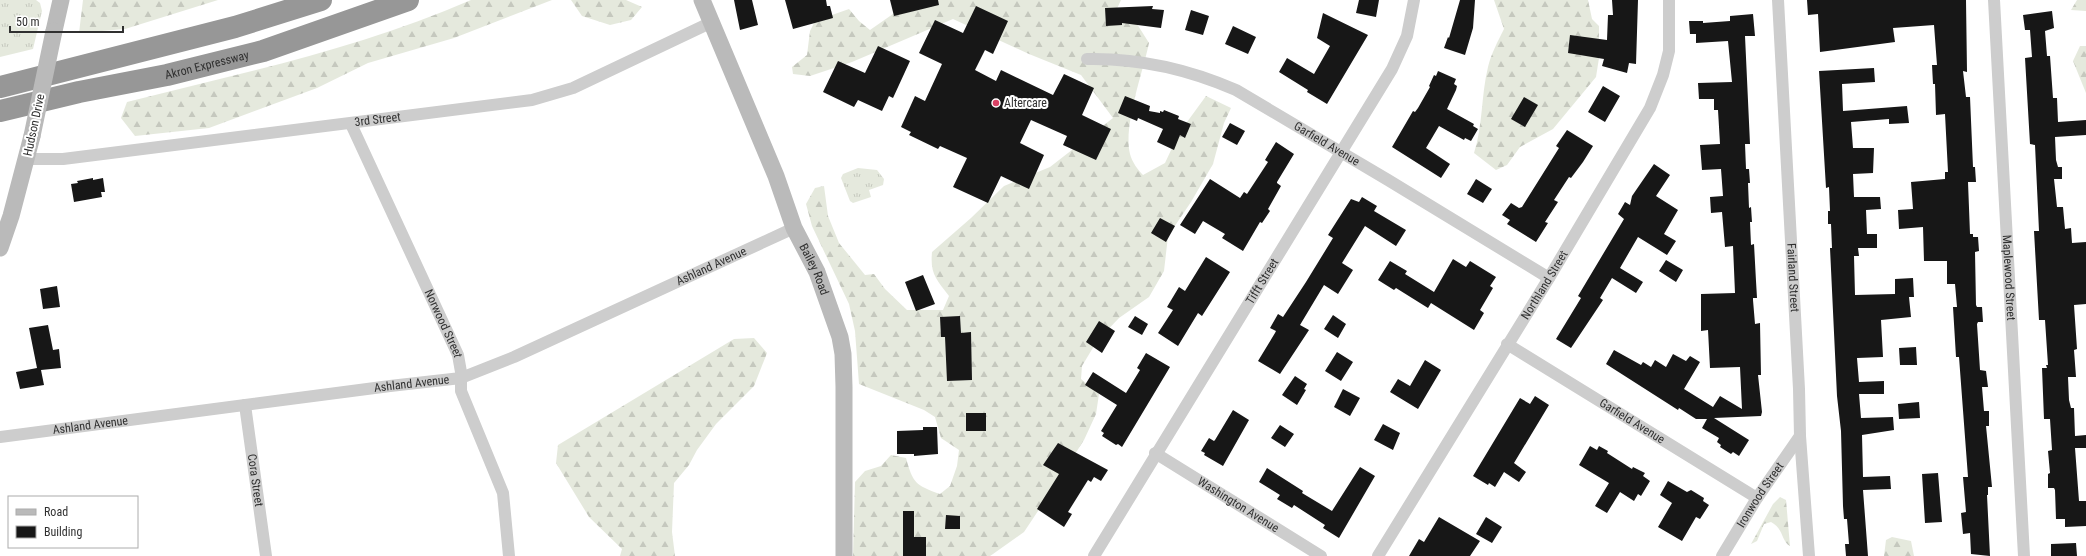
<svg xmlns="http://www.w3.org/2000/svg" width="2086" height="556" font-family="'Roboto Condensed',sans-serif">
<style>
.grass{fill:url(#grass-tufts)}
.forest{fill:url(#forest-firs)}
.building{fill:#171717}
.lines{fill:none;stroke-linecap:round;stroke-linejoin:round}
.street{stroke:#cdcdcd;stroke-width:12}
.secondary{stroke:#bababa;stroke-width:17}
.highway{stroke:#979797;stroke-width:22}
.secondary-bridge{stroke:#bababa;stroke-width:17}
.poi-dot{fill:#d94164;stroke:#fff;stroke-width:1.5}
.labels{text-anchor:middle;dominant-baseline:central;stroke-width:4;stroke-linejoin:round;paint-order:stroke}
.street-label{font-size:12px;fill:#303030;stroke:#fff}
.poi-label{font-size:12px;fill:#303030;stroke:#fff;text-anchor:start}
</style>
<defs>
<pattern id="grass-tufts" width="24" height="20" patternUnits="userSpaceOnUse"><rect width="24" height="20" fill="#e5e9dd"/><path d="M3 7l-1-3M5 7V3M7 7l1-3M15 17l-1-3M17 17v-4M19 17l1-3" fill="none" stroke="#c5c8be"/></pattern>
<pattern id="forest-firs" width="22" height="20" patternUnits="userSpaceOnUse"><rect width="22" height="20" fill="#e5e9dd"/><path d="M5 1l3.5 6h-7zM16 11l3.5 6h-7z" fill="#c5c8be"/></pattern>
</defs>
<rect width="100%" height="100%" fill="#fff"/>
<path class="grass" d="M0 0H36L40 3 42 11 33 49 0 57Z
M858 168 877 170 884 179 883 185 869 190 871 197 853 203 850 201 841 178 843 174Z"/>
<path class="forest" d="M83 0H218L125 29 79 33Z
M471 0H552L454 38 368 63 317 88 209 128 135 136 121 118 127 102C243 73 361 48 471 0Z
M571 0H626L642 7 631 20 610 25 582 16Z
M913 0H1121L1115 13 1137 24 1149 43C1143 72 1123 126 1130 154 1132 162 1138 170 1143 175L1165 163 1179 133 1206 96 1231 108 1224 123 1213 164 1191 202 1168 236 1164 271 1149 297 1119 318 1097 341 1082 366 1081 379 1099 394 1096 414 1084 440 1050 493 1024 532 993 554 990 556H853L855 482 865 471 881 466 891 455 906 458C913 483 915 485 940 494L950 486 957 466 959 450 941 438 935 417 924 410 859 384 855 331 849 304 812 226 806 204 815 188 824 186 828 216 839 243 865 275 874 274 885 289 907 310H943L949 296C936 279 930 274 932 252L971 218 1004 186 1050 167 1113 118 1081 75 1029 54 953 19 852 62 810 76 793 74 792 67 807 55 810 31 815 21 849 9 859 21 870 30Z
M1494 0H1588L1592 19 1599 26V58L1596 77 1553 129 1520 147 1507 165 1496 170 1474 153C1483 126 1481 95 1488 67 1491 54 1498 41 1504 29Z
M2077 0H2086V11L2071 10Z
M2080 46H2086V93L2073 61Z
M754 338 767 353 754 386 716 424 697 450 689 465 674 483 672 532 675 556H620L622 549 589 517 556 463 558 445 734 339Z
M1780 497 1786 500 1790 546C1781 541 1784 529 1771 522L1764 524 1757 541 1751 544 1773 504Z
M1892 537 1911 541 1914 556H1884L1886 540Z"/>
<path class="building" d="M734 0H752L758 25 740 30Z
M785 0H826L827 6H830L833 18 793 29Z
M890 0H938L939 5 894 16Z
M1359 0H1379L1376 17 1356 13Z
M1460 0H1475L1473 28 1465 55 1444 48 1448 37 1449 38Z
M1612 0H1638L1636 64 1629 63 1627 73 1602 66 1604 59 1568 53 1570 35 1607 40 1608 15H1613Z
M1807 0H1966L1967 72 1963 71 1966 97H1970L1973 167H1975L1976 182H1968L1970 234H1973V237H1978L1979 251 1975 252 1976 305 1977 307H1982L1983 322H1978L1977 324 1980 370 1986 371 1988 387H1982L1984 411H1989V426H1986L1992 487H1988V495H1987L1990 556 1971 554 1970 533 1963 534 1961 513 1966 512 1963 477H1968L1959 357H1956L1953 307H1957L1955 284H1947V261H1924L1923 227 1899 229 1898 210 1913 209 1911 182 1945 179V172H1948L1945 114 1936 115 1935 84H1933L1932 65H1937L1934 25 1893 28 1895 42 1820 52 1818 14 1808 15Z
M976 6 1008 21 993 54 985 50 975 70 996 81 1001 70 1053 95 1064 74 1094 88 1082 115 1111 129 1096 160 1063 145 1067 136 1031 120 1020 143 1044 155 1029 189 1001 176 988 203 953 187 967 158 940 146 938 149 909 135 911 132 901 127 915 96 925 101 942 64 919 53 935 20 963 33Z
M1153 6 1152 9 1164 10 1161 28 1122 23V25L1106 26 1105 8Z
M1191 10 1209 16 1203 35 1185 30Z
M2052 11 2054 28 2045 31 2047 56H2050L2053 98H2057L2058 122 2086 120V135L2055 137 2056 160 2058 167H2062V179H2054L2057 207H2063L2065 229 2071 228 2072 243 2086 242V304L2074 305 2077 349 2074 350 2076 377H2068L2069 400 2071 408H2074L2075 436 2086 435V448H2075L2079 501H2086V526L2065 527V519H2056L2055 490 2054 488H2048V474L2050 473 2048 451 2052 450 2050 419H2044L2042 368H2047L2046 365H2048L2045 320H2039L2034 231H2039L2035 145 2030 144 2025 58 2032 57 2030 30H2025L2023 15Z
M1323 13 1368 35 1327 104 1307 92 1308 90 1279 72 1287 58 1314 74 1330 46 1317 38Z
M1753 14 1755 36H1745L1750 144H1745L1746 169H1749L1750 183H1748L1749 208 1751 207 1752 222H1750L1751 245 1754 244 1756 281 1757 298H1753V300L1755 324 1760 323 1761 375H1758L1762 412 1761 416 1714 418 1749 440 1739 456 1733 452 1731 454 1720 447 1721 445 1717 442 1719 438 1702 428 1707 419H1696L1679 408 1678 410 1606 364 1614 350 1641 365 1643 362 1651 367 1655 360 1666 367 1673 354 1686 361 1690 356 1700 362 1684 389 1713 407 1720 396 1742 409 1740 367 1710 368 1708 330 1701 331V294L1735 293 1733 246 1725 247 1722 212 1711 213 1710 197 1723 196 1721 169 1702 170 1700 145 1720 144 1718 110H1714V99H1699L1698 83 1732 82 1728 41 1696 43V34H1690L1689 21H1703V23L1730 21V16Z
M1233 26 1256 37 1248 54 1225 44Z
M878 46 910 61 893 98 889 96 882 111 858 100 854 107 823 92 838 61 865 73Z
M1874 68 1875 82 1842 84 1843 111 1907 106 1909 123 1889 124V119L1851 122 1853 148H1874L1873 173 1853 174 1854 197H1880L1881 209 1866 210 1867 234H1877V248H1858L1859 256H1854L1855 295 1895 294V279L1913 278 1914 297H1909L1911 317 1881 320 1883 357 1857 358 1859 382 1884 381V394H1859L1861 418 1893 417 1894 430 1862 435 1863 477 1890 476 1891 489 1863 490 1868 556H1846L1845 544H1849L1847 519H1844L1843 506 1841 431 1837 396 1830 248H1832L1831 224H1828V211H1830L1829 187 1826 188 1819 71Z
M1438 71 1456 79 1454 84 1457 86 1456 90 1447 109 1474 124 1473 126 1478 129 1471 141 1465 138 1464 140 1439 126 1426 148 1450 164 1441 178 1392 147 1413 111 1415 112 1418 108 1430 87 1429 86 1434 75 1436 76Z
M1603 86 1620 96 1605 122 1588 112Z
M1125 96 1150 106 1149 111 1160 113V111L1163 112 1164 110 1179 116 1178 119 1191 124 1185 138 1180 135 1174 150 1157 142 1163 129 1138 118 1137 121 1118 113Z
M1524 97 1538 105 1525 127 1511 119Z
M1230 123 1245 131 1237 145 1222 137Z
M1567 130 1593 146 1583 162 1571 178 1569 177 1554 200 1558 202 1545 222 1548 223 1536 242 1507 224 1510 220 1502 215 1511 203 1519 208 1522 207 1559 148 1556 146Z
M1276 142 1294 154 1277 182V183L1281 186 1268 209 1270 211 1262 223 1260 222 1243 251 1222 238 1225 234 1203 221 1195 234 1180 225 1210 179 1240 198 1244 192 1247 194 1268 162 1265 160Z
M1654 164 1670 175 1656 196 1678 210 1664 234 1676 241 1667 255 1638 237 1620 268 1643 282 1636 293 1612 278 1600 298 1603 300 1571 348 1556 339 1581 298 1578 296 1624 219 1618 214 1625 202 1630 205 1632 196Z
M93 178V180L103 178 105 192H101L102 197 74 202 71 184 78 183 77 181Z
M1476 179 1492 189 1483 203 1467 194Z
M1362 197 1377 206 1374 211 1406 230 1396 246 1365 226 1342 263 1353 270 1338 294 1324 285 1300 325 1309 330 1280 374 1258 361 1275 333 1276 331 1270 328 1278 314 1283 317 1306 282 1333 238 1328 235 1351 199 1359 202Z
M1160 218 1175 226 1166 242 1151 233Z
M1206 257 1230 272 1202 316 1198 313 1178 346 1158 333 1173 310 1167 307 1179 287 1185 291Z
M1453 259 1466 267 1470 261 1496 277 1490 286 1493 288 1480 310 1484 313 1474 330 1431 303 1428 308 1396 288 1394 290 1378 280 1390 261 1407 271 1405 274 1434 292Z
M1666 260 1683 270 1676 282 1659 271Z
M923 275 935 304 916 311 905 282Z
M57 286 60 307 43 309 40 289Z
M1333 315 1346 324 1338 338 1324 329Z
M960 316 961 333 971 332 972 380 947 381 945 337H941L940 317Z
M1135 316 1148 324 1142 335 1128 327Z
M1099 321 1115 331 1102 353 1086 342Z
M48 325 53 350 59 349 61 368 41 370 44 385 20 389 16 372 37 368 29 328Z
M1916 347 1917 365H1900L1899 348Z
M1337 352 1353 362 1341 381 1325 371Z
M1146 353 1170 367 1122 447 1118 444 1116 445 1102 436 1104 433 1101 431 1117 405 1085 385 1093 372 1126 393 1140 370 1137 368Z
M1425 360 1441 370 1418 409 1390 392 1398 379 1410 386Z
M1295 376 1307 384 1304 389 1306 390 1297 405 1282 395Z
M1343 389 1360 398 1350 416 1334 407Z
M1535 396 1549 405 1514 463 1526 472 1519 482 1504 472 1495 487 1489 483 1488 485 1473 476 1520 398 1530 404Z
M1919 402 1920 418 1899 419 1898 404Z
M1233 410 1249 420 1223 466 1204 455 1205 453 1201 451 1209 438 1214 441 1215 440Z
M966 413H986V431H966Z
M1383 424 1400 433 1393 450 1374 440Z
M1280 425 1294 434 1285 447 1271 438Z
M923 427H937L938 454 914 456V454H897V431L923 430Z
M1058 443 1108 470 1101 481 1094 477 1091 482 1088 480 1068 512 1072 514 1064 527 1037 509 1059 474 1043 465Z
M1590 446 1597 450 1599 446 1608 451 1607 453 1632 469 1633 467 1645 473 1643 476 1650 481 1641 496 1638 494 1634 501 1620 492 1607 513 1595 506 1609 483 1579 465Z
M1360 467 1375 476 1339 538 1323 528 1325 525 1294 505 1292 508 1277 499 1280 495 1259 482 1267 468 1303 491 1302 493 1332 511Z
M1938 473 1942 522 1925 523 1922 474Z
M1668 481 1687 492 1691 490 1704 498 1703 501 1709 505 1700 519 1696 517 1682 541 1658 527 1672 503 1660 495Z
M903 511H914V537H926V556H903Z
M946 515 960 516V529H945Z
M1439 517 1480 541 1470 556H1409L1419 539 1424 542Z
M1486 517 1502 527 1492 543 1476 534Z
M2076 543 2077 556H2051V544Z"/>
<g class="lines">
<g class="street">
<path id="s1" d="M1778 0 1799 389 1800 436 1809 556"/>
<path id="s2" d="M1994 0 2024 556"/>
<path id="s3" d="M1087 59C1139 58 1188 69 1236 90L1388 180 1549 278"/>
<path id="s4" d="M351 124 458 355 461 372V391L503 493 509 556"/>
<path id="s5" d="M27 159H63L532 100 573 88 712 22"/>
<path id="s6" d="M1507 344 1757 498"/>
<path id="s7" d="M245 405 266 556"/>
<path id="s8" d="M0 437 390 386 461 378 514 357 794 228"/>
<path id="s9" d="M1155 453 1321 556"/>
<path id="s10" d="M1094 556 1392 69 1407 36 1414 0"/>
<path id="s11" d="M1378 556 1549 278 1650 108 1663 75 1669 51V0"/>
<path id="s12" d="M1722 556 1757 498 1800 436"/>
</g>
<g class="secondary">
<path id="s13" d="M702 0 776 176 794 228 817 272 840 337 843 354 844 387V556"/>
<path d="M54 31 61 0"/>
<path d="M0 248 11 216 32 136"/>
</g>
<g class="highway">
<path d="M0 87 235 27 321 0"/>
<path id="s14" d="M0 111 79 92 167 75 263 51 408 0"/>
</g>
<path class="secondary-bridge" d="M32 136 54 31"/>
</g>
<circle class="poi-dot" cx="996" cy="103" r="4"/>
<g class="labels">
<g class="street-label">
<text stroke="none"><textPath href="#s14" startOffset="212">Akron Expressway</textPath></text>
<text stroke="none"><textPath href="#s5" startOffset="353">3rd Street</textPath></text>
<text transform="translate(34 125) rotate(-78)">Hudson Drive</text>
<text stroke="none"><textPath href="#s3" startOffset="259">Garfield Avenue</textPath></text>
<text stroke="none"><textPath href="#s8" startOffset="739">Ashland Avenue</textPath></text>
<text stroke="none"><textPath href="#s13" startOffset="292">Bailey Road</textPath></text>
<text stroke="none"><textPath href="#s1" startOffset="278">Fairland Street</textPath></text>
<text stroke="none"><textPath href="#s2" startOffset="278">Maplewood Street</textPath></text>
<text stroke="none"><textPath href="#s10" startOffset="322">Tifft Street</textPath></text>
<text stroke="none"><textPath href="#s11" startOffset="318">Northland Street</textPath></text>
<text stroke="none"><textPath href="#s4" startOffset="220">Norwood Street</textPath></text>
<text stroke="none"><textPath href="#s8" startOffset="415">Ashland Avenue</textPath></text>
<text stroke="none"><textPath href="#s6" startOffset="147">Garfield Avenue</textPath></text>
<text stroke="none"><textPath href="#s8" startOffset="91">Ashland Avenue</textPath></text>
<text stroke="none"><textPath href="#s7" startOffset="76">Cora Street</textPath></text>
<text stroke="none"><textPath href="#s12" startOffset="72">Ironwood Street</textPath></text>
<text stroke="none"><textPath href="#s9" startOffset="98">Washington Avenue</textPath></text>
</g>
<g class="poi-label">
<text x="1004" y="103">Altercare</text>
</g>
</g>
<rect x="8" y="496" width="130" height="52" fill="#ffffff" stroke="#acacac"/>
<rect x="16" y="509" width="20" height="6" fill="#bababa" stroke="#acacac"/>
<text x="44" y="516" font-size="12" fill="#303030">Road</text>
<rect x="16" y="526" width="20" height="12" fill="#171717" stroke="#acacac"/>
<text x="44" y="536" font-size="12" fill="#303030">Building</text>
<path d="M10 26v6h113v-6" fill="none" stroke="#303030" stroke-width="2"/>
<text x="16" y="26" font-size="12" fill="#303030" stroke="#ffffff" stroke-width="3" paint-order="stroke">50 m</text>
</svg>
